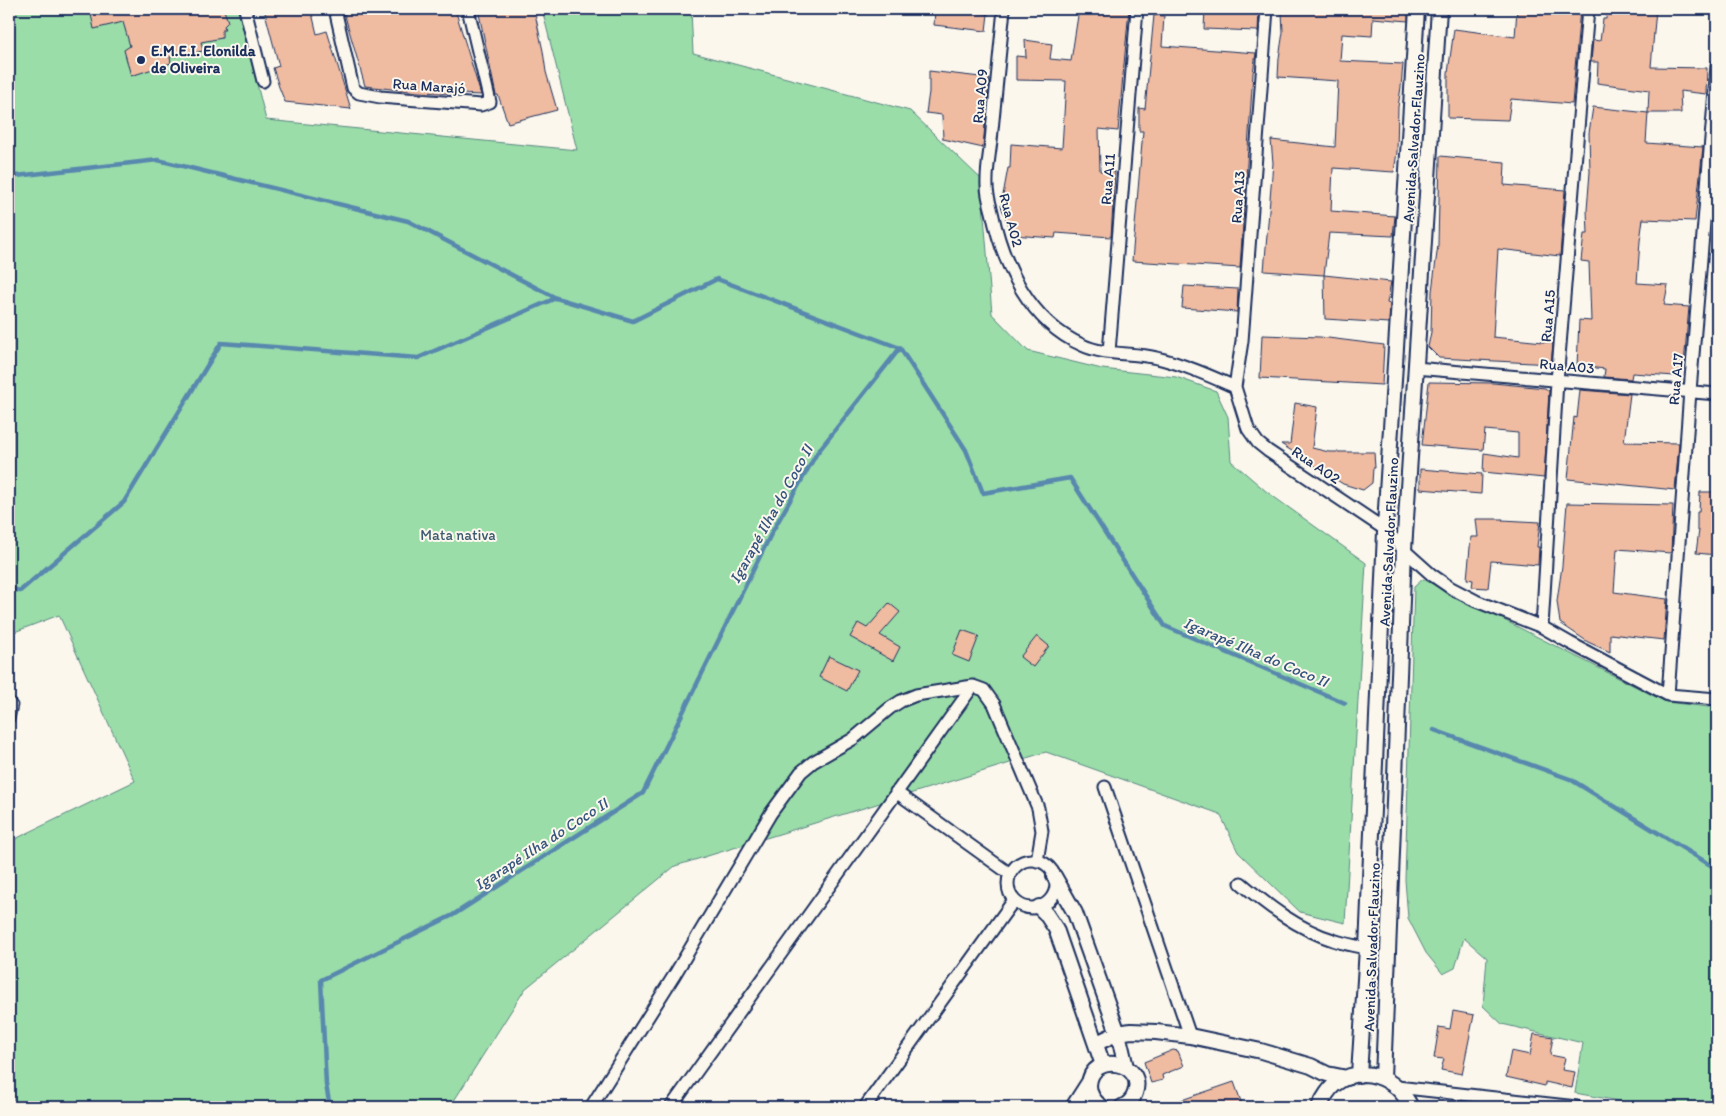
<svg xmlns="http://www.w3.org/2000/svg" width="1726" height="1116" font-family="Itim,sans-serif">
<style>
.green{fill:#9adda8;stroke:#5a8683}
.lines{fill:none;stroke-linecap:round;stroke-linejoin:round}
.stream{stroke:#5988ae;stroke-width:4.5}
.building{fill:#efbba1;stroke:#1b2f5e}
.service-casing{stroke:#1b2f5e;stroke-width:9}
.minor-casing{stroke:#1b2f5e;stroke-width:15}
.tertiary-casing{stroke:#1b2f5e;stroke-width:18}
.service{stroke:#fbf7ec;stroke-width:5.5}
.minor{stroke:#fbf7ec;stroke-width:11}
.tertiary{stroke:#fbf7ec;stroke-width:14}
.poi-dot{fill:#1b2f5e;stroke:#fbf7ec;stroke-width:2}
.labels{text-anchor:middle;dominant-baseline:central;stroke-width:4;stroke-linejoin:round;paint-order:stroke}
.poi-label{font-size:15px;font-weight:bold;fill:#1b2f5e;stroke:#fbf7ec;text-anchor:start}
.street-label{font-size:15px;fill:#1b2f5e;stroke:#fbf7ec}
.park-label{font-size:15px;fill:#3b5a70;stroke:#fbf7ec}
.water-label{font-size:16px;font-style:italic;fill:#35547f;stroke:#fbf7ec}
</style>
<rect width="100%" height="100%" fill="#fbf7ec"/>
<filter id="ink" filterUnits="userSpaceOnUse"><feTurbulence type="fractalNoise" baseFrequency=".02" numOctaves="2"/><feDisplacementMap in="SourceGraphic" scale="10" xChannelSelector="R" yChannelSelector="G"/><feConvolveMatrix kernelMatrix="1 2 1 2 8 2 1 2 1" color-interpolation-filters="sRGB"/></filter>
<g filter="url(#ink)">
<path class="green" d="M17 9H238L266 120 577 150 542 9H691L693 53 910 111 981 179 992 314 1028 351 1102 369 1176 377 1216 391 1228 417 1231 461 1267 492 1366 563 1345 923 1300 912 1238 852 1220 814 1046 752 675 866 525 989 450 1107H9V842L135 781 59 615 9 634V11Z
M1423 579 1666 702 1717 708V1107H1625L1624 1102 1575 1093 1583 1043 1502 1024 1483 1006 1487 958 1464 938 1455 968 1443 974 1426 953 1408 918 1405 880 1414 587Z"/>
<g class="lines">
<path class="stream" d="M9 174 16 176 158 160 408 221 556 298 633 321 717 279 900 348
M9 588 20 591 124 502 221 343 418 358 556 298
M1434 730 1570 779 1717 869
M330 1107 326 1085 321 980 453 915 643 793 772 532 817 453 900 348 966 450 983 493 1070 478 1165 626 1345 703"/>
</g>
<path class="building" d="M90 9H221L224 10 228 22 224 26 225 30H222V38L201 42 203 51 170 57 171 63 131 76 124 50 130 46 123 22 94 29Z
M264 9H311L317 34 327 31 351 109 285 102 279 87 273 68 279 66Z
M343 9H455L481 95 418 92 365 86Z
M478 9H534L543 51 546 72 557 110 508 123 498 95H496Z
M935 9H954L988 14 986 31 934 25Z
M1079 9H1129L1118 131 1099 129 1100 171 1115 172 1111 237 1056 233 1055 238 1012 235 1001 206 1008 168H1010L1011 144 1062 148 1066 81 1016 80V56L1026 57 1025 40 1052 44 1050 59 1071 61Z
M1205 9 1259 11 1258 31 1204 29Z
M1284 9H1408V21L1373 18 1372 36 1342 34 1340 61 1403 64 1401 87 1398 107 1397 152 1394 172 1333 168 1331 211 1395 216 1393 236 1329 233 1324 275 1264 271 1273 163 1271 140 1335 147 1338 81 1278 77 1279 58 1283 32 1282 12Z
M1517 9H1580L1572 104 1511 99 1508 120 1448 118V73L1454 29 1515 37Z
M1607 9H1656L1651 67 1707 68 1706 94 1680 91 1681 113H1648L1649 90 1597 83 1598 62H1591L1593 40 1600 41 1603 19H1606Z
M1154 15 1164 16 1162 46 1256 53 1253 73 1240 268 1132 261 1143 131H1139V108L1145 109Z
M929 71 989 78 983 148 943 139 942 115 926 113 929 92Z
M1593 107 1648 113 1646 143 1703 147 1695 221 1643 219 1640 241 1637 283 1668 285 1664 305 1689 307 1684 364 1680 372 1675 376 1632 373 1631 379 1604 377 1605 369 1577 366 1579 320 1591 321 1589 262 1581 261 1584 234H1588L1587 210 1590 172 1589 133Z
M1440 156 1505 162 1504 185 1565 190 1560 256 1498 249 1493 337 1553 343 1551 364 1439 358 1428 347 1431 332 1432 291 1438 245Z
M1324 275 1391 282 1387 303 1390 304 1389 323 1325 319Z
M1184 286 1238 289 1237 312 1182 308Z
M1262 335 1320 337 1384 345 1382 385 1260 378Z
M1429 382 1493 383 1545 388 1549 391 1544 478 1483 472 1484 453 1518 458V433L1485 430 1483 450 1422 445Z
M1580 390 1630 394 1624 442 1679 443 1675 490 1568 479 1574 417 1577 418Z
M1295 403 1317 407 1312 448 1329 452H1374L1375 468H1373L1372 483 1363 490 1343 484 1281 444H1290Z
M1420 469 1482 474 1481 494 1420 489Z
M1700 492H1717V555L1696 553 1699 530H1697V512H1699Z
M1567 503 1673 505 1671 553 1617 549 1614 592 1667 599 1664 640 1610 634V652L1588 642 1560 623 1557 601 1562 566Z
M1476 519H1503L1502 520 1540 522 1537 547H1539L1538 565 1491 561 1488 588 1472 587 1473 580 1467 579 1471 537H1478Z
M889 603 900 612 880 635 900 647 893 661 850 637 858 623 867 628Z
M962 630 979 636 969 662 952 655Z
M1037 636 1049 646 1033 667 1020 657Z
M829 656 858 670 847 691 819 677Z
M1453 1011 1474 1015 1462 1074 1441 1070 1444 1059 1434 1058 1439 1027 1450 1029Z
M1534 1034 1553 1037 1550 1055 1565 1058 1562 1070 1575 1072 1572 1088 1545 1082V1086L1506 1077 1511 1051 1530 1055Z
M1173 1050 1178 1051 1184 1066 1162 1075 1163 1080 1151 1083 1144 1062Z
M1234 1082 1243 1107H1167V1105Z"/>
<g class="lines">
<g class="service-casing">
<path id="service" d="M9 698 14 705 11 719 9 720"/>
</g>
<g class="minor-casing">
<path id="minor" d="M245 9 263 81
M335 9 353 88 359 93 380 97 481 105 490 102 468 9
M1004 9C1000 49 996 89 992 130 991 148 986 168 987 186 987 195 990 204 992 212 1003 265 1030 322 1082 345 1105 356 1132 352 1157 358 1183 364 1210 376 1235 387
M1267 9 1242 341 1235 387 1248 429 1258 443 1268 451 1386 530 1404 550 1432 575 1451 588 1476 601 1542 627 1570 643 1668 695 1717 699
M1109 352 1137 9
M1415 368 1717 394
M1542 627 1557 381 1588 9
M1668 695 1690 391 1717 66
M1105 787 1190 1036
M896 792 1010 874
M1008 884a24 24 0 1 1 48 0a24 24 0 1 1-48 0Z
M1241 883C1268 906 1298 929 1333 940 1344 944 1356 946 1367 948
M1397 1087 1577 1107
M591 1107 675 974 771 813 801 772 813 762 853 739 890 708 901 701 916 695 973 686
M671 1107 973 686 984 690 994 704 1038 808 1042 831 1037 861
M865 1107 1014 900"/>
</g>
<g class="tertiary-casing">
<path id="tertiary" d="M1054 876 1075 913 1118 1033 1126 1067
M1039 907 1046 914 1056 929 1103 1065
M1097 1043 1118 1033 1131 1031 1156 1032 1190 1036 1261 1051 1311 1066 1327 1074 1347 1078
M1359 1075 1367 948 1386 509 1417 9
M1383 1078 1404 550 1439 9
M1073 1107 1089 1082
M1102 1107C1094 1102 1089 1095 1089 1085 1091 1051 1146 1061 1135 1093 1133 1100 1129 1104 1122 1107
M1319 1107C1323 1099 1327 1091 1334 1085 1362 1062 1397 1078 1411 1107"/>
</g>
<use href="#service" class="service"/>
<use href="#minor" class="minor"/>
<use href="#tertiary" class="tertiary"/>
</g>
</g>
<circle class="poi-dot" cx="141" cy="60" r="5"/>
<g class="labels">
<g class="poi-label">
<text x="151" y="51">E.M.E.I. Elonilda<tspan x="151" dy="17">de Oliveira</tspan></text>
</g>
<g class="street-label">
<text transform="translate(429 86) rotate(4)">Rua Marajó</text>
<text transform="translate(980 96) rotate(-85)">Rua A09</text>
<text transform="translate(1414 138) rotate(-86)">Avenida Salvador Flauzino</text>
<text transform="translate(1108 179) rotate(-85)">Rua A11</text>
<text transform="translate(1238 197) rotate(-86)">Rua A13</text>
<text transform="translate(1011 220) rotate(75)">Rua A02</text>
<text transform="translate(1548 316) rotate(-85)">Rua A15</text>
<text transform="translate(1567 366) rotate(5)">Rua A03</text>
<text transform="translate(1676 379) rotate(-85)">Rua A17</text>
<text transform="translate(1316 465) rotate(34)">Rua A02</text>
<text transform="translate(1389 542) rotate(-87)">Avenida Salvador Flauzino</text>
<text transform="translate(1372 947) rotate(-88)">Avenida Salvador Flauzino</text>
</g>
<g class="park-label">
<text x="458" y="535">Mata nativa</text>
</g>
<g class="water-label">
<text transform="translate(771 514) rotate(-61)">Igarapé Ilha do Coco II</text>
<text transform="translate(1256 652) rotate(23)">Igarapé Ilha do Coco II</text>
<text transform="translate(541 844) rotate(-33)">Igarapé Ilha do Coco II</text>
</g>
</g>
<rect width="1726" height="1116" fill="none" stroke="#fbf7ec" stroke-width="30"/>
<rect x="15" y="15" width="1696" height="1086" fill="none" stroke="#1b2f5e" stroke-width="2" filter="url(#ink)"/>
</svg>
